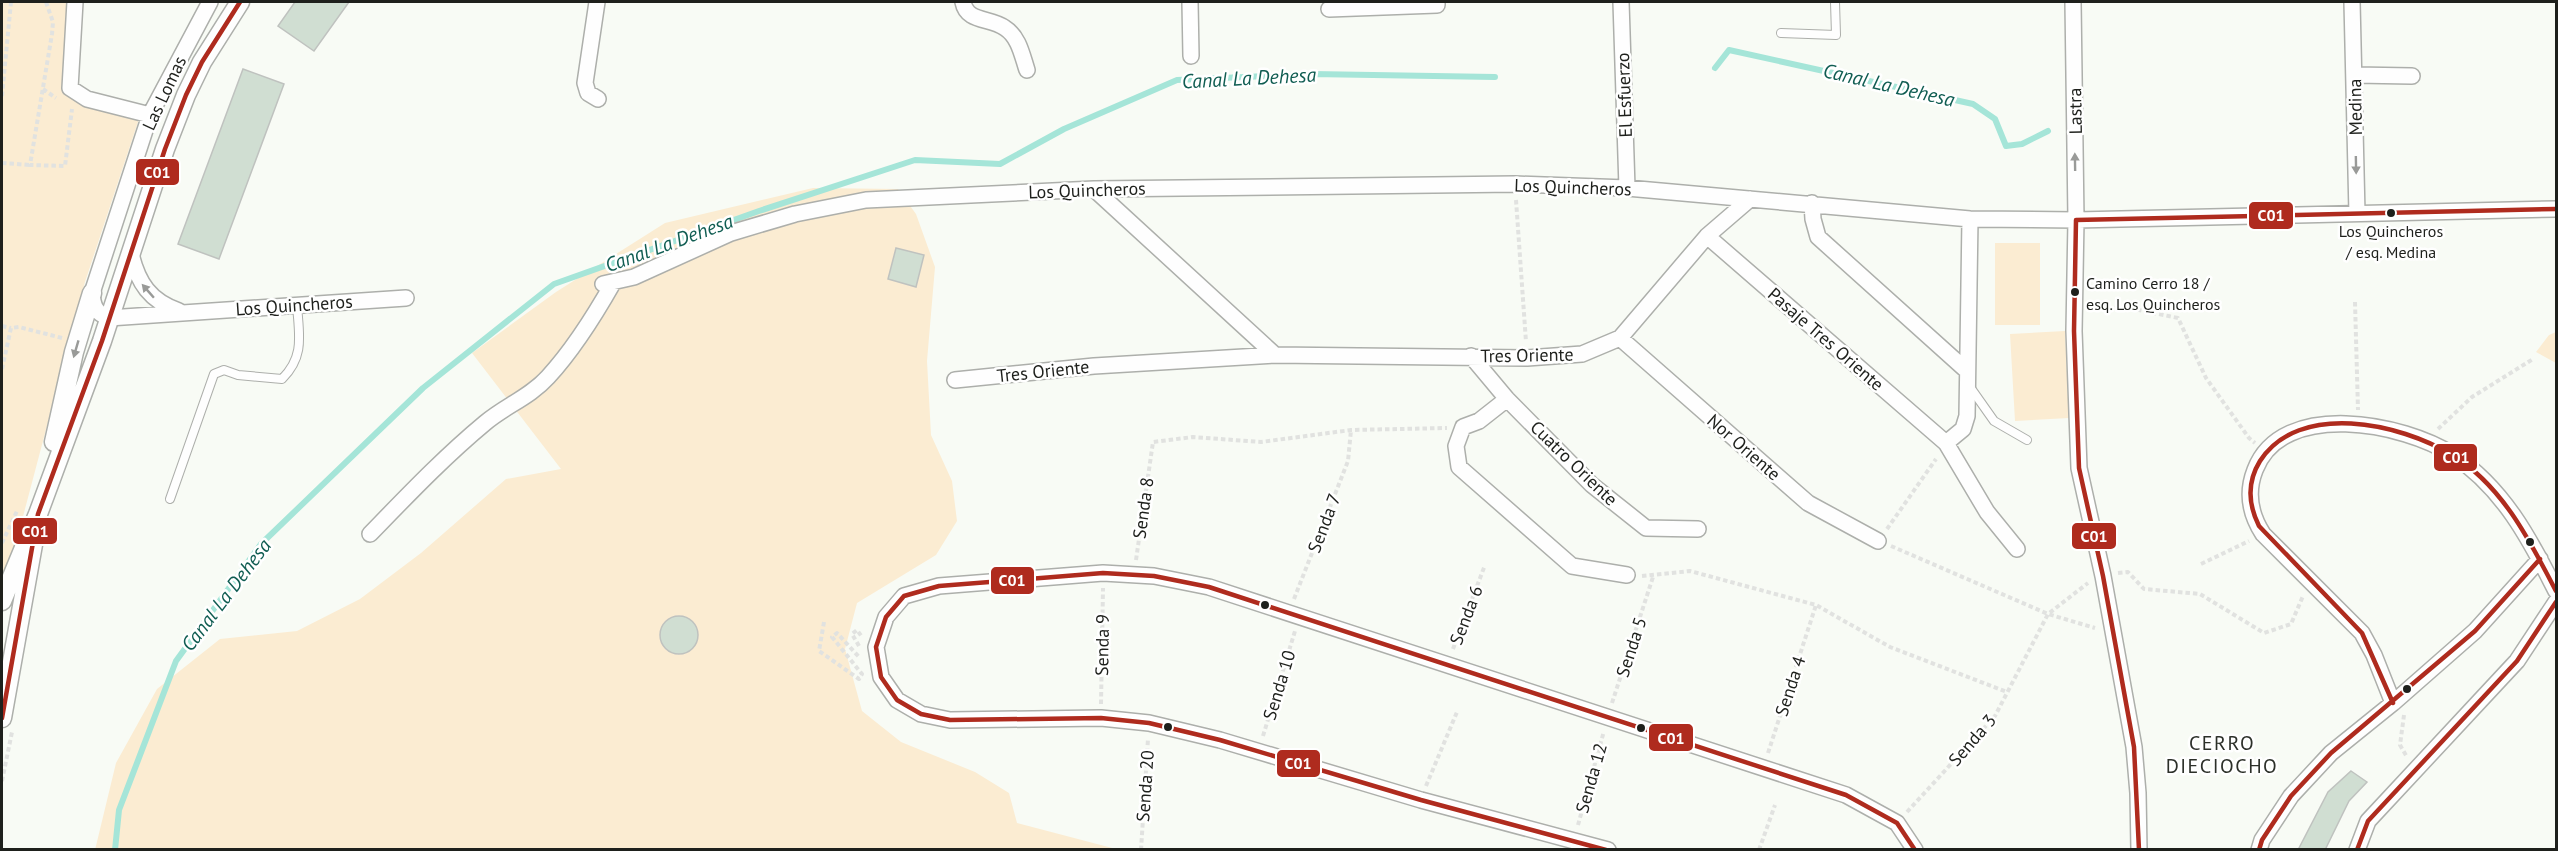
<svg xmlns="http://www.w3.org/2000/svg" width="2558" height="851" font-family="'PT Sans',sans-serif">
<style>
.green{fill:#fbecd2}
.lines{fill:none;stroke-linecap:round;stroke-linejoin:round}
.stream{stroke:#a5e5d8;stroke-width:6}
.building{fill:#d0ded2;stroke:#bfc2bf;stroke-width:1.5}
.service-casing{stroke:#adafab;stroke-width:10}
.minor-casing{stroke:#adafab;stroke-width:18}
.tertiary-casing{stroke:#adafab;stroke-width:21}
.path{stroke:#e1e2e0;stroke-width:4;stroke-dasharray:4.5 3;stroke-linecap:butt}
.service{stroke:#fefefe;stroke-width:8}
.minor{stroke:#fefefe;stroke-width:15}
.tertiary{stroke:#fefefe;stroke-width:18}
.bus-1-casing{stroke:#fff;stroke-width:9}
.bus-1{stroke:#af2b1e;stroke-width:4.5}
.oneway{fill:#999a98}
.bus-dot{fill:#1e201c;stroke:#fff;stroke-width:2}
.labels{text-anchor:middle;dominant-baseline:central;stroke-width:5;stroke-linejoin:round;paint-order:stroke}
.bus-label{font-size:16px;fill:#1e201c;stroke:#fff}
.street-label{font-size:18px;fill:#1e201c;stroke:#fff}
.water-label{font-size:20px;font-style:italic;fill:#105d52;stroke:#fff}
.neighbourhood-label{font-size:20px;letter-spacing:1.5px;fill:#2c3029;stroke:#fff}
.line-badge{stroke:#fff;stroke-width:2}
.badge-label{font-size:16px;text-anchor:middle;font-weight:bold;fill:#fff}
</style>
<rect width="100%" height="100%" fill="#f8fbf5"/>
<path class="green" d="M2 2H77L68 83 140 116 85 282 2 596Z
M813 188 898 189 916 214 935 267 927 361 931 435 952 481 957 521 936 555 857 603 845 649 862 711 901 742 975 772 1009 793 1017 823 1116 849 95 850 116 763 157 689 220 639 297 631 360 599 421 553 506 479 561 469 472 353 556 292 665 223Z
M1995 243H2040V325H1995Z
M2065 331 2069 418 2015 421 2010 334Z
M2556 332V363L2536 352 2549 335Z"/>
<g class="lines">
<path class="stream" d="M1715 68 1729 50 1973 104 1995 119 2006 146 2022 144 2048 131
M115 850 119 810 176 661 261 544 423 388 554 284 759 211 915 160 1000 164 1064 129 1177 80 1312 74 1495 77"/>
</g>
<path class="building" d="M295 2H349L314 51 278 26Z
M243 69 284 84 219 259 178 244Z
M896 248 924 255 916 287 888 279Z
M660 635a19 19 0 1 1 38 0a19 19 0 1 1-38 0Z
M2351 771 2367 782 2349 801 2325 850H2298L2328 792Z"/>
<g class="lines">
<g class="service-casing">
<path id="service" d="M1781 33 1836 35 1835 2
M1970 387 1994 421 2027 440
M170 499 214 374 224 370 238 375 282 379C305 356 299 335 297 305"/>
</g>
<g class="minor-casing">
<path id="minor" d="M75 2 70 88 87 99 150 115
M210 2 150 115 92 293C93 307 96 313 109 318L406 298
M597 2 585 83 588 93 598 99
M963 2C967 23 990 17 1005 28 1019 37 1022 55 1027 70
M1190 2 1191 56
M1621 2 1627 188
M2073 2 2076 220 2074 331 2079 468 2103 576 2134 747 2138 793 2139 850
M2352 2 2357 214
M1329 9 1437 5V2
M2355 75 2412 76
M1094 189 1275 355
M1812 203 1813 219 1818 237 1966 370
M1707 236 1946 443 1987 512 2017 549
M131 254C138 283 150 301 179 311
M603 284 634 277 731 233 795 214 866 200 1094 189 1515 184 1627 188 1970 219 2076 220 2556 209
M1620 338 1808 503 1878 541
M1471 356 1507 399 1592 485 1646 528 1698 529
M955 380 1094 366 1275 355 1527 358 1582 354 1620 338 1707 236 1750 199
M1507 399 1479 421 1463 427 1456 446 1459 467 1572 566 1627 575
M1946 443 1963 429 1967 416 1970 219
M370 534C407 496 444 457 485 423 505 406 530 397 548 377 571 352 596 313 613 283
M2393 703 2374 655 2362 633 2263 534C2250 514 2246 493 2255 470 2282 399 2404 423 2453 455 2503 488 2530 539 2556 591
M1608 850 1421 800 1220 740 1149 723 1101 718 950 720 921 714 897 700 881 677 876 647 886 617 904 596 939 586 1103 573 1154 576 1209 587 1846 795 1897 823 1915 850
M2259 850 2262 840 2291 796 2331 753 2393 703 2475 631 2540 559
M2357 850 2368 821 2517 661 2556 602"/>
</g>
<g class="tertiary-casing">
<path id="tertiary" d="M54 442 74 352 92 293
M2 601 38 514 102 341 165 149 186 95 202 62 240 2
M2 718 34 539"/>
</g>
<path class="path" d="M46 2 53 22 52 34 30 165 65 166 72 109
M43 89 56 98
M2 96 11 2
M2 163 30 165
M1516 200 1526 342
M2355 302 2358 410
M2115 305 2178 318 2206 378 2249 438 2255 443
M2 326 11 328
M2 369 11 328 19 327 62 338
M2438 429 2472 397 2533 359
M1887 529 1936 459
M2 543 17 511
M1891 546 2048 614 2095 628
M1136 560 1153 442 1193 437 1261 442 1351 430 1447 428
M2201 564 2249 541
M2118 573 2128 572 2144 589 2200 594 2264 633 2291 624 2303 596
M1642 576 1690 571 1816 605 1890 647 2007 692
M1294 599 1348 461 1351 430
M824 622 819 651 859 679 862 674 832 637 837 633 860 658
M859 646 852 634 857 630 862 637
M1453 649 1485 565
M1612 703 1653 577
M1101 704 1103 588
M2404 715 2400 745 2407 757
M1263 736 1295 631
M1768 753 1816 605
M2 781 12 732
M1426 786 1457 712
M1907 812 1995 716 2048 614 2088 583
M1578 825 1604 731
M1141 850 1148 739
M1759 850 1775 805"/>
<use href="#service" class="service"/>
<use href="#minor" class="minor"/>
<use href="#tertiary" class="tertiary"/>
<g class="bus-1-casing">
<path id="bus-1" d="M2076 220 2074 331 2079 468 2103 576 2134 747 2139 850
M2076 220 2556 209
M2393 703 2362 633 2259 526C2248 504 2247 482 2260 461 2299 401 2400 423 2452 455 2502 485 2530 541 2556 591
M2 718 38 514 102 341 165 149 186 95 202 62 240 2
M1606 850 1421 800 1220 740 1149 723 1101 718 950 720 921 714 897 700 881 677 876 647 886 617 904 596 939 586 1103 573 1154 576 1209 587 1846 795 1897 823 1915 850
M2259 850 2262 840 2291 796 2331 753 2475 631 2540 559
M2357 850 2368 821 2517 661 2556 602"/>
</g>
<use href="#bus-1" class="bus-1"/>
</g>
<defs><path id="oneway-solid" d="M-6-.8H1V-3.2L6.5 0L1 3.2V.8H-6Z" transform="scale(1.5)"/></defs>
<g class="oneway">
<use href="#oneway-solid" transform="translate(2075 162) rotate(-91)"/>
<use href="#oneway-solid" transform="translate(2356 165) rotate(89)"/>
<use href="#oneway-solid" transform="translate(148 291) rotate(-131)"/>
<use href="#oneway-solid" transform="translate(76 349) rotate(106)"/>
</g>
<g class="bus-dot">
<circle cx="2391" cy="213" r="5"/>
<circle cx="2075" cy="292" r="5"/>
<circle cx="2530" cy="542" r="5"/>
<circle cx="1265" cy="605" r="5"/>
<circle cx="2407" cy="689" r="5"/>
<circle cx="1168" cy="727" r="5"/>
<circle cx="1641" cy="728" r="5"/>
</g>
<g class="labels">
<g class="bus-label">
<text x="2391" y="231">Los Quincheros<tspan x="2391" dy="21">/ esq. Medina</tspan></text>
<text x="2086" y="283" text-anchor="start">Camino Cerro 18 /<tspan x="2086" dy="21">esq. Los Quincheros</tspan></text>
</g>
<g class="street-label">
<text transform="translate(164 93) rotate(-65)">Las Lomas</text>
<text transform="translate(1624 95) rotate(-92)">El Esfuerzo</text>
<text transform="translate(2355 107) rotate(-91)">Medina</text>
<text transform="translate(2075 111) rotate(-91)">Lastra</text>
<text transform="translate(1573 187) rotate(2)">Los Quincheros</text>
<text transform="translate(1087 190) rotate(-2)">Los Quincheros</text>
<text transform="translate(294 305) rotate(-4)">Los Quincheros</text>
<text transform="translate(1826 339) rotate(41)">Pasaje Tres Oriente</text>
<text transform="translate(1527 355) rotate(-1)">Tres Oriente</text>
<text transform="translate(1043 371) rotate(-6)">Tres Oriente</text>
<text transform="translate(1744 447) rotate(41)">Nor Oriente</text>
<text transform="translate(1574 463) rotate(44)">Cuatro Oriente</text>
<text transform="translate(1143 508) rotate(-82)">Senda 8</text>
<text transform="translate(1324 523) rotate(-69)">Senda 7</text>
<text transform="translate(1466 615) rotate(-69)">Senda 6</text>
<text transform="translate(1102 645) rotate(-89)">Senda 9</text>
<text transform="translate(1631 647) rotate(-72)">Senda 5</text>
<text transform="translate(1279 685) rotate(-73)">Senda 10</text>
<text transform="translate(1790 686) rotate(-72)">Senda 4</text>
<text transform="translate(1972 740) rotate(-49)">Senda 3</text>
<text transform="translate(1591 778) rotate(-74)">Senda 12</text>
<text transform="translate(1145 786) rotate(-86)">Senda 20</text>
</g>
<g class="water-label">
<text transform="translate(1249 78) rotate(-3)">Canal La Dehesa</text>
<text transform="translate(1889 85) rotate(13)">Canal La Dehesa</text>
<text transform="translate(669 243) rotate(-20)">Canal La Dehesa</text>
<text transform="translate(226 595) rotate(-53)">Canal La Dehesa</text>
</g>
<g class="neighbourhood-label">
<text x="2222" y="743">CERRO<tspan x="2222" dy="23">DIECIOCHO</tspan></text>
</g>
</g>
<g class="line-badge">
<rect x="135" y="158" width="45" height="28" rx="6" fill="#af2b1e"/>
<rect x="2248" y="201" width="46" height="29" rx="6" fill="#af2b1e"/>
<rect x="2433" y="443" width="45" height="29" rx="6" fill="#af2b1e"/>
<rect x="12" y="517" width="46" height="28" rx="6" fill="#af2b1e"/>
<rect x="2071" y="522" width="46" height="28" rx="6" fill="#af2b1e"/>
<rect x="990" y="566" width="45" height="29" rx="6" fill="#af2b1e"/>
<rect x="1648" y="723" width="46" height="29" rx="6" fill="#af2b1e"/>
<rect x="1276" y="749" width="45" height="29" rx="6" fill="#af2b1e"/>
</g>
<g class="badge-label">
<text x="157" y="178">C01</text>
<text x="2271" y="221">C01</text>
<text x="2456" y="463">C01</text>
<text x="35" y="537">C01</text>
<text x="2094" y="542">C01</text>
<text x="1012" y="586">C01</text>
<text x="1671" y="744">C01</text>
<text x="1298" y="769">C01</text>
</g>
<rect width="2558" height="851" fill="none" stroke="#1e201c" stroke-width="6"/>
</svg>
